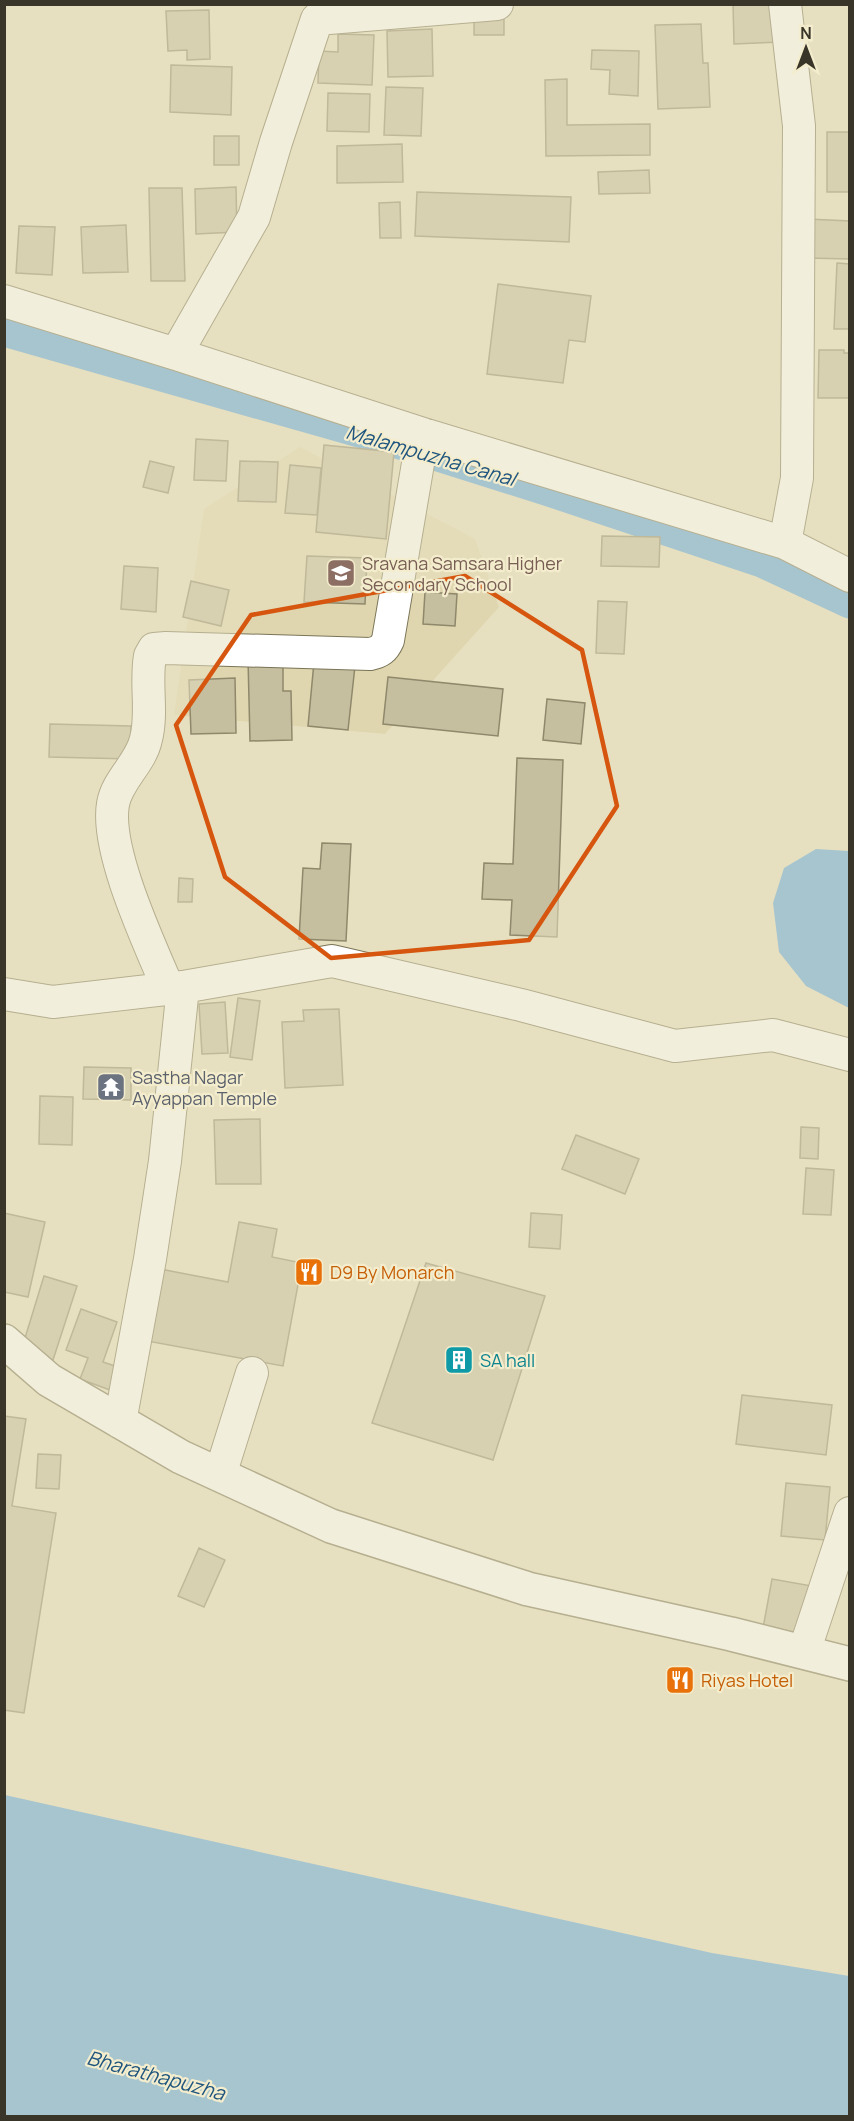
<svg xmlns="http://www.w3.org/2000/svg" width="854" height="2121" font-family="Manrope,sans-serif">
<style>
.built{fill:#dfd6af}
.water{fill:#5aa4e1}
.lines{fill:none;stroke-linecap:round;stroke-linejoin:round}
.canal{stroke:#5aa4e1;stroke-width:33}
.building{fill:#c5be9f;stroke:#8f886b;stroke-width:1.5}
.street-casing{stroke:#7a7457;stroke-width:34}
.primary-casing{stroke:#7a7457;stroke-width:36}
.street{stroke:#fff;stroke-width:32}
.primary{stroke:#fff;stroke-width:33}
.marked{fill:none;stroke:#d6560f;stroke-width:4.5;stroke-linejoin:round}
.labels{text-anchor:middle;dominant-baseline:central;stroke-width:4.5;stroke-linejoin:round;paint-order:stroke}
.education-label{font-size:18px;fill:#785e54;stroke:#f4edcd;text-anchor:start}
.worship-label{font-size:18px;fill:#5b616d;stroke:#f4edcd;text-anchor:start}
.food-label{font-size:18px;fill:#c56008;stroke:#f4edcd;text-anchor:start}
.culture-label{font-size:18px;fill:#0d838f;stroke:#f4edcd;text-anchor:start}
.water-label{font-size:20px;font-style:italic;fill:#1f557e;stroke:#f4edcd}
</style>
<rect width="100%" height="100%" fill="#e7e0c0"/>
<path class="built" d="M300 447 475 539 499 607 385 734 174 715 204 509Z"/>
<path class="water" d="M816 849 849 851V1008L806 986 779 952 773 903 784 868Z
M5 1795 712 1953 849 1976V2116H5Z"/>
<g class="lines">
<path class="canal" d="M4 330 394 441 546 489 762 561 850 602"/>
</g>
<path class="building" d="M733 4H780L781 42 734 44Z
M209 10 210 59 187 60V50L168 51 166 11Z
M474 15H504V35H474Z
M701 24 703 63H708L710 107 658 109 655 25Z
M432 29 433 76 388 77 387 31Z
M338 34 374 35 372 85 318 83 319 51 338 52Z
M592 50 639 51 638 96 609 94 610 70 591 69Z
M171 65 232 67 231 115 170 112Z
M567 79V125L650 124V155L546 156 545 80Z
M386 87 423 88 421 136 384 135Z
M328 93 370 94 369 132 327 131Z
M827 132H850V192H827Z
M214 136H239V165H214Z
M402 144 403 182 337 183V146Z
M649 170 650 193 599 194 598 172Z
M236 187 237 232 196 234 195 189Z
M149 188H182L185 281H151Z
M417 192 571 197 569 242 415 236Z
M400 202 401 238H380L379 203Z
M807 219 850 221V259L806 258Z
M126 225 128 272 83 273 81 227Z
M19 226 55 227 52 275 16 273Z
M837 263 850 264V329H834Z
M498 284 591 296 585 342 569 340 563 383 487 374Z
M819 350H844V353H850V398H818Z
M196 439 228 441 226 481 194 480Z
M324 445 394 452 386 539 316 532Z
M150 461 174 467 168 493 143 487Z
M240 461 278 462 276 502 238 501Z
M290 465 321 468 317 515 285 513Z
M602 536 660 537 659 567 601 566Z
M307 556 367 558 365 604 304 602Z
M124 566 158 568 156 612 121 609Z
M191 581 229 590 221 626 183 617Z
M425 592 457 594 455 626 423 624Z
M598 601 627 602 624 654 596 653Z
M283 658V691H291L292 740 250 741 248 659Z
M314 662 355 666 348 730 308 726Z
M388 677 503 689 498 736 383 724Z
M235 678 236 733 191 734 189 680Z
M547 699 585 703 581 744 543 740Z
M50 724 131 726 130 759 49 757Z
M517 758 563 760 557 937 510 935 512 900 482 899 484 863 513 864Z
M322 843 351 844 346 941 299 939 303 868 320 869Z
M179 878 193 879 192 902H178Z
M238 998 260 1001 252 1060 230 1057Z
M225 1002 228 1053 202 1054 199 1004Z
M339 1009 343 1085 285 1088 282 1022 304 1021 303 1010Z
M84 1067 131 1068V1100L83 1099Z
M40 1096 73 1097 72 1145 39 1144Z
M260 1119 261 1184H216L214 1120Z
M801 1127 819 1128 818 1159 800 1158Z
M576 1135 639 1159 625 1194 562 1169Z
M806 1168 834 1170 831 1215 803 1214Z
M4 1213 45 1222 28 1297 4 1292Z
M531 1213 562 1215 560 1249 529 1247Z
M239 1222 277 1229 272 1257 302 1263 283 1366 147 1341 160 1269 228 1282Z
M426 1263 545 1296 493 1460 372 1423Z
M44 1276 77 1286 53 1360 21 1351Z
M81 1309 117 1322 103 1362 118 1367 110 1390 80 1379 88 1358 66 1350Z
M742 1395 832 1405 826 1455 736 1444Z
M4 1416 26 1419 12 1506 56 1513 24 1713 4 1710Z
M38 1454 61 1455 59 1489 36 1488Z
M786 1483 830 1487 825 1540 781 1536Z
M199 1548 225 1560 204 1607 178 1596Z
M772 1579 812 1586 802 1636 763 1628Z"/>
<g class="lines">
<g class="street-casing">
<path id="street" d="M785 4 799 126 797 478 785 543
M4 301 176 354 423 434 785 543 850 576
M176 354 254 217 276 142 317 19 497 4
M168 988C149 943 105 850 113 804 117 780 141 763 146 739 153 712 145 683 150 656L154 649 166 648 370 654C380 652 384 649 388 640L423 434
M4 994 53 1002 183 987
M120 1422 150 1259 165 1161 183 987 332 961 521 1005 675 1046 773 1035 850 1055
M220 1475 252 1373
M804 1652 850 1513"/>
</g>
<g class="primary-casing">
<path id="primary" d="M4 1341 49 1380 181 1457 331 1526 528 1589 731 1634 850 1664"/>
</g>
<use href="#street" class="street"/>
<use href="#primary" class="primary"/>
</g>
<path d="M0 0H854V2121H0ZM465 576 582 650 617 806 529 940 331 958 225 877 176 725 251 615Z" fill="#e7e0c0" fill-opacity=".55" fill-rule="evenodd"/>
<path class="marked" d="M465 576 582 650 617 806 529 940 331 958 225 877 176 725 251 615Z"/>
<defs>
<g id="school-square" transform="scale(1.5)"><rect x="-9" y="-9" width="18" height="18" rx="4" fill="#8d6e63" stroke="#f4edcd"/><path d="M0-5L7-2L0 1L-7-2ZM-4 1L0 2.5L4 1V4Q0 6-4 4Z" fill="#fff"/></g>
<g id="temple-square" transform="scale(1.5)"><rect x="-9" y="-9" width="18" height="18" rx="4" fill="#6b7280" stroke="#f4edcd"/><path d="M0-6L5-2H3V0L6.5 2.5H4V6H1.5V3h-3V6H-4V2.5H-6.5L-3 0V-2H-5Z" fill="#fff"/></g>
<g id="restaurant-square" transform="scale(1.5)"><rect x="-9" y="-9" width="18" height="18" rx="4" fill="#e8710a" stroke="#f4edcd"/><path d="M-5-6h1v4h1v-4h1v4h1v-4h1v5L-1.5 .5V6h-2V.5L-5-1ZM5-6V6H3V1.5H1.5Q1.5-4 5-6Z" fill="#fff"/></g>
<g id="building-square" transform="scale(1.5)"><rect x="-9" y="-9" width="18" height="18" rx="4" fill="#0f9aa8" stroke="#f4edcd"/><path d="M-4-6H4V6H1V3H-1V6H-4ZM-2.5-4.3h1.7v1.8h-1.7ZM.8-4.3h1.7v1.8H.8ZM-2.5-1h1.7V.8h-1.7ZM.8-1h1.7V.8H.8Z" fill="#fff"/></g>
</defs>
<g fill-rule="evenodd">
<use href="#school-square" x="341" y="573"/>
<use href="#temple-square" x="111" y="1087"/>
<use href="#restaurant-square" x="309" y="1272"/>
<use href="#building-square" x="459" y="1360"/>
<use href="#restaurant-square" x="680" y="1680"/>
</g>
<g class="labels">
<g class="education-label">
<text x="362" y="563">Sravana Samsara Higher<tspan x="362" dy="21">Secondary School</tspan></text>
</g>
<g class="worship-label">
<text x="132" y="1077">Sastha Nagar<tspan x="132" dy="21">Ayyappan Temple</tspan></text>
</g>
<g class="food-label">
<text x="330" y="1272">D9 By Monarch</text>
<text x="701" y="1680">Riyas Hotel</text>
</g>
<g class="culture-label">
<text x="480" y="1360">SA hall</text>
</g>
<g class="water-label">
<text transform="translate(431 455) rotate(16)">Malampuzha Canal</text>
<text transform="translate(156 2075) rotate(15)">Bharathapuzha</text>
</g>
</g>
<rect width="854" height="2121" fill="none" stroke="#393629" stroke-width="12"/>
<g transform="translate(806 48)" stroke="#f4edcd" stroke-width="4.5" paint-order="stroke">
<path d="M0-4.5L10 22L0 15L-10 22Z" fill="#393629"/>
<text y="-9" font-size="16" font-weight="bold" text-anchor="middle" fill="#393629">N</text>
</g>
</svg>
